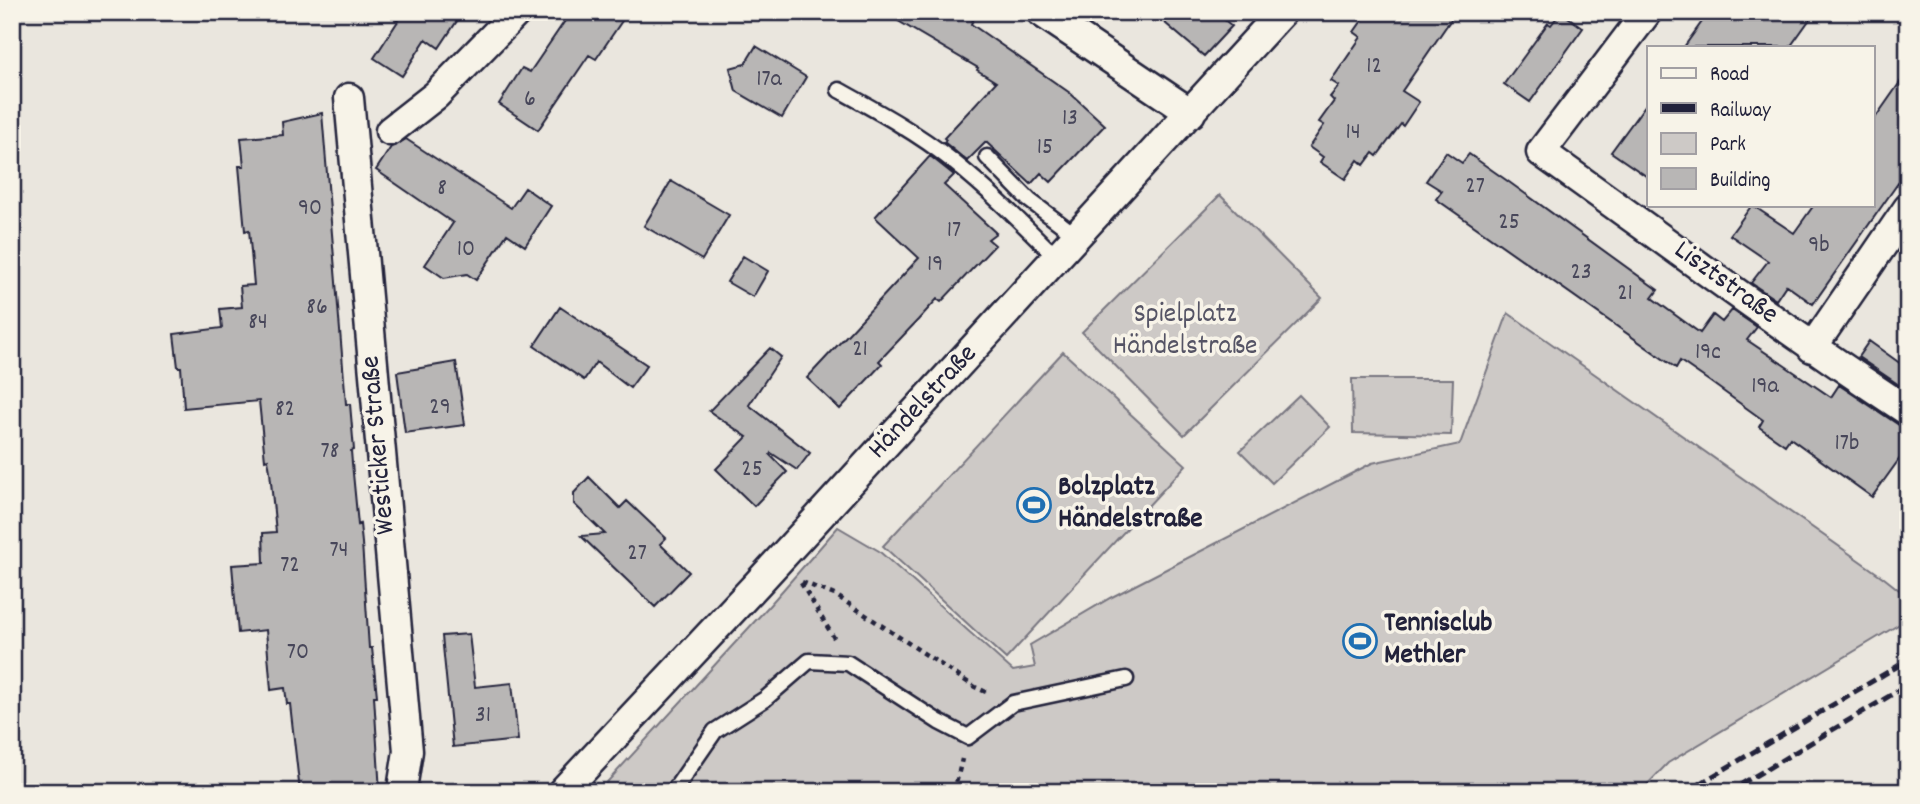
<svg xmlns="http://www.w3.org/2000/svg" width="1920" height="804" font-family="Dekko,sans-serif">
<style>
.green{fill:#cdc9c6;stroke:#787680;stroke-width:2}
.building{fill:#b8b6b5;stroke:#22223b;stroke-width:2}
.lines{fill:none;stroke-linecap:round;stroke-linejoin:round}
.service-casing{stroke:#22223b;stroke-width:19}
.minor-casing{stroke:#22223b;stroke-width:33}
.path{stroke:#22223b;stroke-width:4.5;stroke-dasharray:5 5;stroke-linecap:butt}
.service{stroke:#f7f3e8;stroke-width:14}
.minor{stroke:#f7f3e8;stroke-width:28}
.rail{stroke:#22223b;stroke-width:5;stroke-dasharray:10 5;stroke-linecap:butt}
.labels{text-anchor:middle;dominant-baseline:central;stroke-width:7;stroke-linejoin:round;paint-order:stroke}
.number-label{font-size:24px;fill:#48475a}
.street-label{font-size:28px;fill:#22223b;stroke:#f7f3e8}
.park-label{font-size:28px;fill:#555465;stroke:#f7f3e8}
.poi-label{font-size:28px;font-weight:bold;fill:#22223b;stroke:#f7f3e8;text-anchor:start}
</style>
<rect width="100%" height="100%" fill="#eae6de"/>
<filter id="ink" filterUnits="userSpaceOnUse"><feTurbulence type="fractalNoise" baseFrequency=".0143" numOctaves="2"/><feDisplacementMap in="SourceGraphic" scale="14" xChannelSelector="R" yChannelSelector="G"/><feConvolveMatrix kernelMatrix="1 2 1 2 8 2 1 2 1" color-interpolation-filters="sRGB"/></filter>
<g filter="url(#ink)">
<path class="green" d="M1220 195 1322 298 1184 435 1082 332Z
M1508 313 1884 578 1908 597V619L1668 763 1640 792H598L768 607 838 527 879 551 1013 671 1035 667 1030 645 1110 598 1372 463 1460 444Z
M1063 352 1186 465 1006 659 883 546Z
M1352 379H1453L1451 435 1353 433Z
M1299 395 1330 427 1272 483 1240 451Z"/>
<path class="building" d="M385 12H463L439 48 426 39 402 76 374 58 398 21Z
M571 12H628L596 59 589 55 538 130 499 104 522 68 530 72Z
M883 12H977L971 24 1070 93 1105 125 1051 182 1041 173 1031 184 986 142 967 161 944 142 946 140 944 138 996 82 977 70 978 68Z
M1152 12H1215L1232 26 1204 56Z
M1368 12H1456L1402 91 1419 102 1403 126 1401 124 1377 156 1373 153 1364 165 1358 160 1345 179 1320 162 1323 157 1309 147 1324 125 1319 122 1334 101 1330 97 1339 86 1331 81 1361 37 1354 32Z
M1561 12 1583 28 1530 102 1504 84 1548 23 1551 25Z
M1709 12H1815L1790 47H1684Z
M756 46 806 77 782 118 736 91 730 68 745 64Z
M1908 71V169L1813 304 1786 285 1776 300 1751 283 1768 261 1730 235 1752 205 1794 233 1814 205H1873V121Z
M1649 100V178L1611 152Z
M322 113 345 391 346 404H350L354 450 351 451 352 463 358 525 360 524 362 543 369 648H372L377 696H374L380 792H300L290 704H287L285 688 271 690 266 630 238 633 232 565 264 563 263 533 276 532 270 472 268 459 265 460 259 401 184 408 181 367H178L174 334 222 328 220 309 242 307 240 286 254 285 249 230 245 231 239 166H244L241 138 283 135 282 122Z
M406 139 511 208 525 188 551 206 525 246 507 234 476 280 467 274 444 278 425 265 453 223 376 170 391 147Z
M1446 152 1462 163 1469 154 1509 182 1658 290 1652 298 1700 333 1713 315 1722 322 1732 310 1757 327 1747 340 1831 397 1839 385 1899 425 1908 428V447L1872 497 1790 438 1785 445 1759 427 1763 420 1709 381 1680 361 1676 368 1436 199 1442 191 1426 181Z
M930 156 954 175 944 185 996 233 988 239 995 245 941 302 937 299 918 320 879 361 882 364 840 409 807 378 919 258 875 217Z
M671 181 729 215 702 260 644 226Z
M743 256 768 271 753 297 727 282Z
M560 307 647 365 630 388 596 362 584 380 534 346Z
M1869 341 1908 369V391L1858 357Z
M770 348 781 357 749 405 810 453 797 470 771 453 770 455 787 472 754 506 716 469 747 437 709 411Z
M456 362 465 425 405 433 397 372Z
M589 477 620 508 627 501 666 538 660 544 689 572 655 607 581 536 605 534 574 504V493Z
M469 634 475 687 512 683 518 740 453 747 442 636Z"/>
<g class="lines">
<g class="service-casing">
<path id="service" d="M839 90C877 111 916 132 950 159 988 189 1023 224 1058 259
M987 157 1029 200 1078 237
M673 792 715 731 765 699 809 661 848 663 939 722 968 737 1013 703 1126 679"/>
</g>
<g class="minor-casing">
<path id="minor" d="M1041 12 1191 113
M1647 12 1541 152C1663 239 1783 329 1908 411
M349 98 408 751 403 783 404 792
M390 131 436 95 517 12
M1812 348 1908 208
M562 792 758 583 1282 12"/>
</g>
<path class="path" d="M802 582 837 596 975 687 986 692
M801 583 834 638
M954 792 962 759"/>
<use href="#service" class="service"/>
<use href="#minor" class="minor"/>
<path class="rail" d="M1686 792 1908 660
M1728 792 1908 685"/>
</g>
</g>
<defs>
<g id="stadium-ring" transform="scale(1.75)"><circle r="9.5" fill="#f7f3e8" stroke="#1f6fb2" stroke-width="1.5"/><path d="M0-5a6.5 5 0 1 0 0 10a6.5 5 0 1 0 0-10ZM-3.5-1.8h7v3.6h-7Z" fill="#1f6fb2"/></g>
</defs>
<g fill-rule="evenodd">
<use href="#stadium-ring" x="1034" y="505"/>
<use href="#stadium-ring" x="1360" y="641"/>
</g>
<g class="labels">
<g class="number-label">
<text x="1374" y="67">12</text>
<text x="769" y="80">17a</text>
<text x="530" y="100">6</text>
<text x="1070" y="119">13</text>
<text x="1353" y="133">14</text>
<text x="1045" y="148">15</text>
<text x="1475" y="187">27</text>
<text x="442" y="189">8</text>
<text x="310" y="209">90</text>
<text x="1509" y="223">25</text>
<text x="954" y="231">17</text>
<text x="1819" y="246">9b</text>
<text x="466" y="250">10</text>
<text x="935" y="265">19</text>
<text x="1581" y="273">23</text>
<text x="1625" y="294">21</text>
<text x="317" y="308">86</text>
<text x="258" y="323">84</text>
<text x="860" y="350">21</text>
<text x="1708" y="353">19c</text>
<text x="1765" y="387">19a</text>
<text x="440" y="408">29</text>
<text x="285" y="410">82</text>
<text x="1847" y="444">17b</text>
<text x="330" y="452">78</text>
<text x="752" y="470">25</text>
<text x="339" y="551">74</text>
<text x="637" y="554">27</text>
<text x="290" y="566">72</text>
<text x="298" y="653">70</text>
<text x="483" y="716">31</text>
</g>
<g class="street-label">
<text transform="translate(1725 284) rotate(36)">Lisztstraße</text>
<text transform="translate(924 403) rotate(-47)">Händelstraße</text>
<text transform="translate(380 445) rotate(-95)">Westicker Straße</text>
</g>
<g class="park-label">
<text x="1185" y="316">Spielplatz<tspan x="1185" dy="32">Händelstraße</tspan></text>
</g>
<g class="poi-label">
<text x="1058" y="489">Bolzplatz<tspan x="1058" dy="32">Händelstraße</tspan></text>
<text x="1384" y="625">Tennisclub<tspan x="1384" dy="32">Methler</tspan></text>
</g>
</g>
<rect width="1920" height="804" fill="none" stroke="#f7f3e8" stroke-width="42"/>
<rect x="21" y="21" width="1878" height="762" fill="none" stroke="#22223b" stroke-width="2.5" filter="url(#ink)"/>
<rect x="1647" y="46" width="228" height="161" fill="#f7f3e8" stroke="#a29fa3" stroke-width="2"/>
<rect x="1661" y="68" width="35" height="10" fill="#f7f3e8" stroke="#a29fa3" stroke-width="2"/>
<text x="1710" y="80" font-size="21" fill="#22223b">Road</text>
<rect x="1661" y="103" width="35" height="10" fill="#22223b" stroke="#a29fa3" stroke-width="2"/>
<text x="1710" y="116" font-size="21" fill="#22223b">Railway</text>
<rect x="1661" y="133" width="35" height="21" fill="#cdc9c6" stroke="#a29fa3" stroke-width="2"/>
<text x="1710" y="150" font-size="21" fill="#22223b">Park</text>
<rect x="1661" y="168" width="35" height="21" fill="#b8b6b5" stroke="#a29fa3" stroke-width="2"/>
<text x="1710" y="186" font-size="21" fill="#22223b">Building</text>
</svg>
